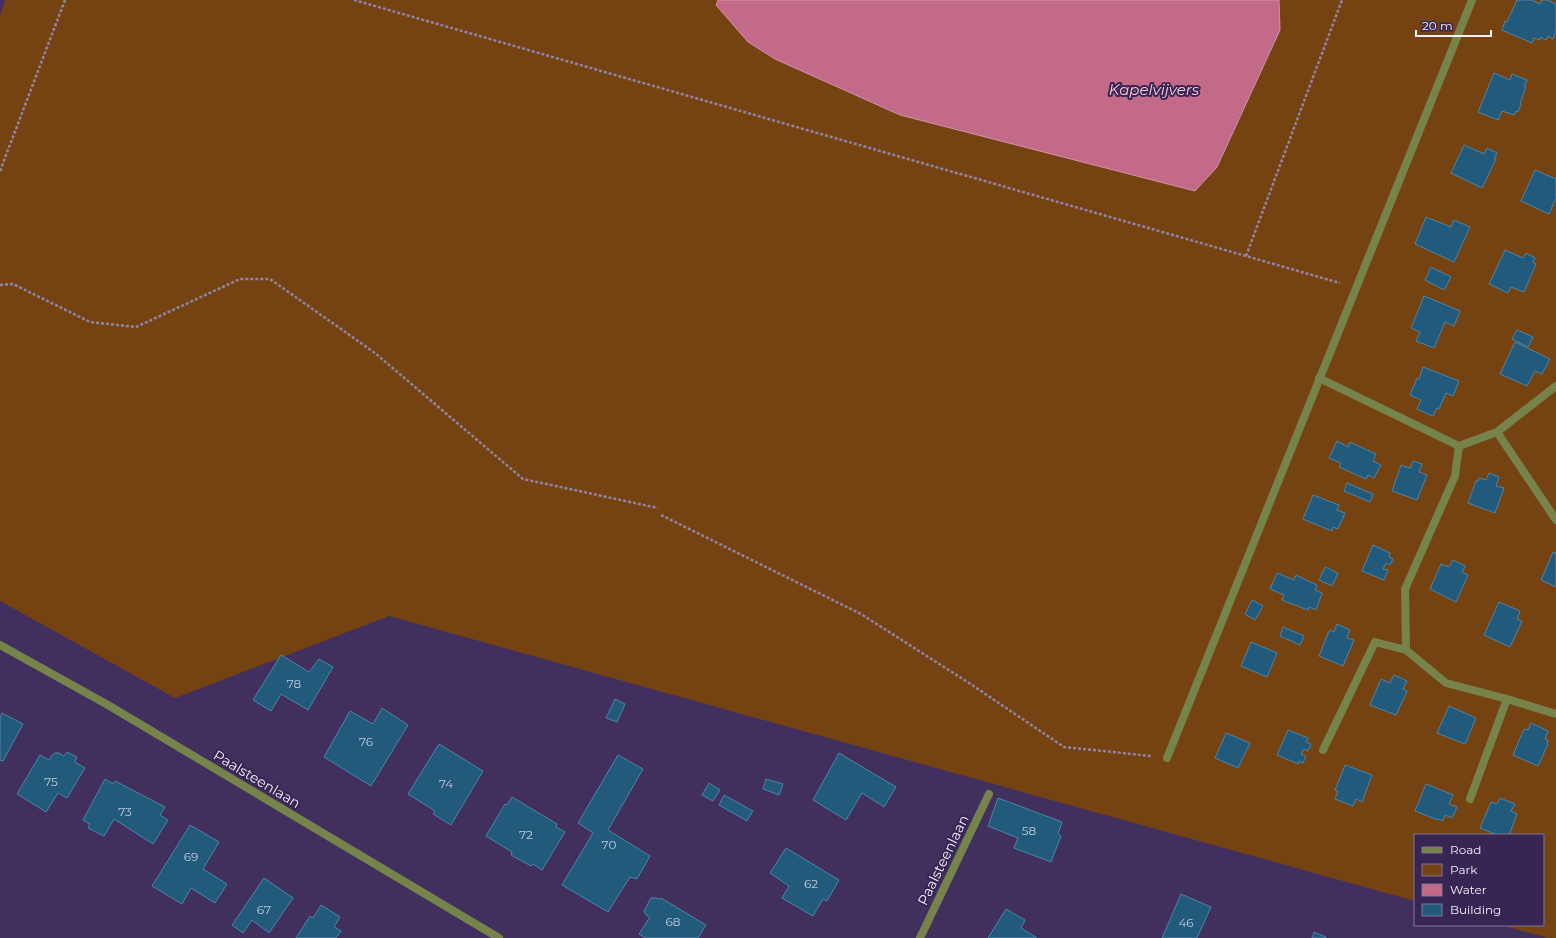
<svg xmlns="http://www.w3.org/2000/svg" width="1556" height="938" font-family="Montserrat,sans-serif">
<style>
.green{fill:#754311}
.water{fill:#c36a88;stroke:#d292ab}
.building{fill:#225a7c;stroke:#4e84a9}
.lines{fill:none;stroke-linecap:round;stroke-linejoin:round}
.path{stroke:#9085a4;stroke-width:2.5;stroke-dasharray:3 2;stroke-linecap:butt}
.lane{stroke:#76834b;stroke-width:8}
.street{stroke:#76834b;stroke-width:8}
.labels{text-anchor:middle;dominant-baseline:central;stroke-width:4;stroke-linejoin:round;paint-order:stroke}
.number-label{font-size:12px;fill:#c0cadc}
.street-label{font-size:14px;fill:#f4f0fc;stroke:#372553}
.water-label{font-size:15px;font-style:italic;fill:#fccbd9;stroke:#372553}
</style>
<rect width="100%" height="100%" fill="#41305e"/>
<path class="green" d="M5 0H718L717 5 748 42 775 59 900 115 1217 167 1280 30 1279 0H1556V938H1548L1501 925H1543V835H1415V901L389 616 175 698 0 601V16Z"/>
<path class="water" d="M718 0H1279L1280 30 1217 167 1195 191 900 115 775 59 748 42 716 5Z"/>
<path class="building" d="M1517 0H1532L1540 4 1542 0H1547L1556 4V30L1553 39 1548 36 1546 40 1541 37 1540 40 1534 38 1532 43 1502 30 1505 21 1507 22Z
M1494 73 1510 80 1512 74 1527 80 1524 86 1526 87 1520 103 1521 104 1518 112 1516 111 1514 115 1502 111 1498 120 1478 112Z
M1464 145 1484 154 1487 148 1497 153 1494 159H1496L1482 188 1451 173Z
M1535 170 1556 179V198L1549 214 1521 201Z
M1426 217 1451 227 1454 220 1470 227 1454 262 1415 244Z
M1505 250 1523 258 1526 253 1535 258 1533 262 1536 264 1524 292 1511 287 1508 293 1489 284Z
M1431 267 1451 277 1444 290 1425 280Z
M1424 296 1460 311 1454 326 1445 322 1434 348 1416 341 1420 332 1411 328Z
M1517 330 1533 337 1528 347 1512 339Z
M1515 342 1550 359 1542 374 1535 371 1527 386 1500 374Z
M1423 367 1459 381 1453 396 1446 393 1439 409 1437 408 1433 416 1417 409 1421 400 1410 395 1417 378 1419 379Z
M1337 441 1348 447 1350 442 1376 454 1373 461 1381 465 1374 478 1368 475 1366 479 1339 467 1341 463 1329 458Z
M1413 461 1422 464 1419 472 1427 475 1417 500 1392 491 1401 465 1410 468Z
M1489 473 1499 477 1496 486 1504 488 1495 513 1468 503 1476 481H1478L1479 478 1486 480Z
M1347 483 1373 494 1370 502 1344 491Z
M1313 495 1339 505 1337 510 1345 513 1338 529 1333 527 1332 531 1303 519Z
M1373 545 1390 553 1389 557 1393 559 1390 565 1386 563 1383 569 1388 570 1384 580 1362 571Z
M1553 552 1556 553V587L1541 580Z
M1453 560 1465 566 1462 572 1468 575 1456 602 1430 589 1441 564 1449 567Z
M1325 567 1338 573 1332 586 1319 580Z
M1277 573 1294 580 1296 575 1317 585 1315 590 1322 593 1316 610 1309 607 1308 610 1282 600 1284 595 1270 589Z
M1252 600 1263 606 1255 620 1245 614Z
M1499 602 1520 611 1517 619 1522 621 1510 647 1484 635Z
M1337 624 1350 630 1347 638 1354 640 1343 666 1319 656 1328 633 1330 630 1334 632Z
M1283 627 1304 636 1300 645 1280 636Z
M1251 642 1277 653 1267 677 1241 666Z
M281 655 309 672 319 659 333 667 308 710 281 694 271 711 253 700Z
M1394 675 1407 681 1403 689 1407 691 1396 715 1370 705 1381 679 1390 683Z
M615 699 625 704 617 722 606 718Z
M1449 706 1476 718 1465 744 1437 733Z
M382 708 408 725 371 786 324 757 350 711 373 724Z
M2 713 23 724 3 761 0 760V718Z
M1531 723 1548 731 1545 739 1548 740 1547 744H1548L1538 766 1513 755 1524 729 1528 730Z
M1288 730 1308 738 1306 742 1311 744 1308 751 1304 749 1301 754 1306 756 1303 763 1299 761 1298 764 1277 755Z
M1226 733 1250 743 1238 768 1215 758Z
M439 744 483 771 451 825 433 814 435 811 408 794Z
M67 752 77 757 75 762 85 768 67 798 58 793 46 812 17 794 40 755 49 760 52 755 55 753H59L64 756Z
M839 753 896 787 884 807 862 793 846 820 813 800Z
M618 755 643 769 608 830 650 856 637 879 630 877 608 912 562 885 593 833 578 823Z
M1345 765 1372 775 1362 802 1356 799 1353 806 1335 799 1338 791 1335 790Z
M105 779 113 784 115 781 165 807 160 815 168 820 153 844 114 819 104 836 88 828 90 824 83 820Z
M766 779 783 784 779 795 763 789Z
M709 783 720 790 713 801 702 795Z
M1426 784 1453 795 1449 804 1457 807 1452 818 1445 815 1443 821 1439 819 1438 820 1415 811Z
M724 795 753 811 747 821 719 805Z
M512 797 557 824 556 827 565 832 542 870 533 864 531 866 511 855 512 852 486 836 505 804 507 805Z
M998 798 1062 822 1058 834 1061 836 1051 862 1014 848 1018 838 988 826Z
M1500 798 1515 804 1511 811 1517 814 1509 835H1497L1480 828 1491 802 1497 804Z
M190 825 219 842 203 869 227 884 215 903 191 888 182 904 152 886Z
M786 848 839 880 827 901 823 899 813 916 782 898 789 886 770 873Z
M264 878 293 898 269 933 252 920 243 933 232 925Z
M1181 894 1211 907 1197 938H1162Z
M651 898H656L659 899 661 898 706 925 698 938H646L639 934 650 917 646 915 644 911Z
M321 905 340 917 334 927 341 931 336 938H296L310 916 313 918Z
M1006 909 1025 920 1021 928 1037 938H988Z
M1314 932 1326 937V938H1312Z"/>
<g class="lines">
<path class="path" d="M354 0 1340 283
M0 171 65 0
M1246 256 1342 0
M0 285 13 284 90 322 136 327 240 279H270L375 353 523 479 658 508
M661 515 861 614 969 683 1064 747 1151 756"/>
<path class="lane" d="M1319 378 1459 446 1497 432 1556 386
M1497 432 1556 520
M1459 446 1455 476 1405 589 1406 650 1446 683 1507 699 1556 714
M1323 750 1375 642 1406 650
M1167 758 1472 0
M1470 799 1507 699"/>
<path class="street" d="M0 645 108 705 499 938
M920 938 989 794"/>
</g>
<g class="labels">
<g class="number-label">
<text x="294" y="683">78</text>
<text x="366" y="741">76</text>
<text x="51" y="781">75</text>
<text x="446" y="783">74</text>
<text x="125" y="811">73</text>
<text x="1029" y="830">58</text>
<text x="526" y="834">72</text>
<text x="609" y="844">70</text>
<text x="191" y="856">69</text>
<text x="811" y="883">62</text>
<text x="264" y="909">67</text>
<text x="673" y="921">68</text>
<text x="1186" y="922">46</text>
</g>
<g class="street-label">
<text transform="translate(257 779) rotate(31)">Paalsteenlaan</text>
<text transform="translate(943 860) rotate(-64)">Paalsteenlaan</text>
</g>
<g class="water-label">
<text x="1154" y="89">Kapelvijvers</text>
</g>
</g>
<rect x="1414" y="834" width="130" height="92" fill="#372553" stroke="#837697"/>
<rect x="1422" y="847" width="20" height="6" fill="#76834b" stroke="#837697"/>
<text x="1450" y="854" font-size="12" fill="#f4f0fc">Road</text>
<rect x="1422" y="864" width="20" height="12" fill="#754311" stroke="#837697"/>
<text x="1450" y="874" font-size="12" fill="#f4f0fc">Park</text>
<rect x="1422" y="884" width="20" height="12" fill="#c36a88" stroke="#837697"/>
<text x="1450" y="894" font-size="12" fill="#f4f0fc">Water</text>
<rect x="1422" y="904" width="20" height="12" fill="#225a7c" stroke="#837697"/>
<text x="1450" y="914" font-size="12" fill="#f4f0fc">Building</text>
<path d="M1416 30v6h75v-6" fill="none" stroke="#f4f0fc" stroke-width="2"/>
<text x="1422" y="30" font-size="12" fill="#f4f0fc" stroke="#372553" stroke-width="3" paint-order="stroke">20 m</text>
</svg>
